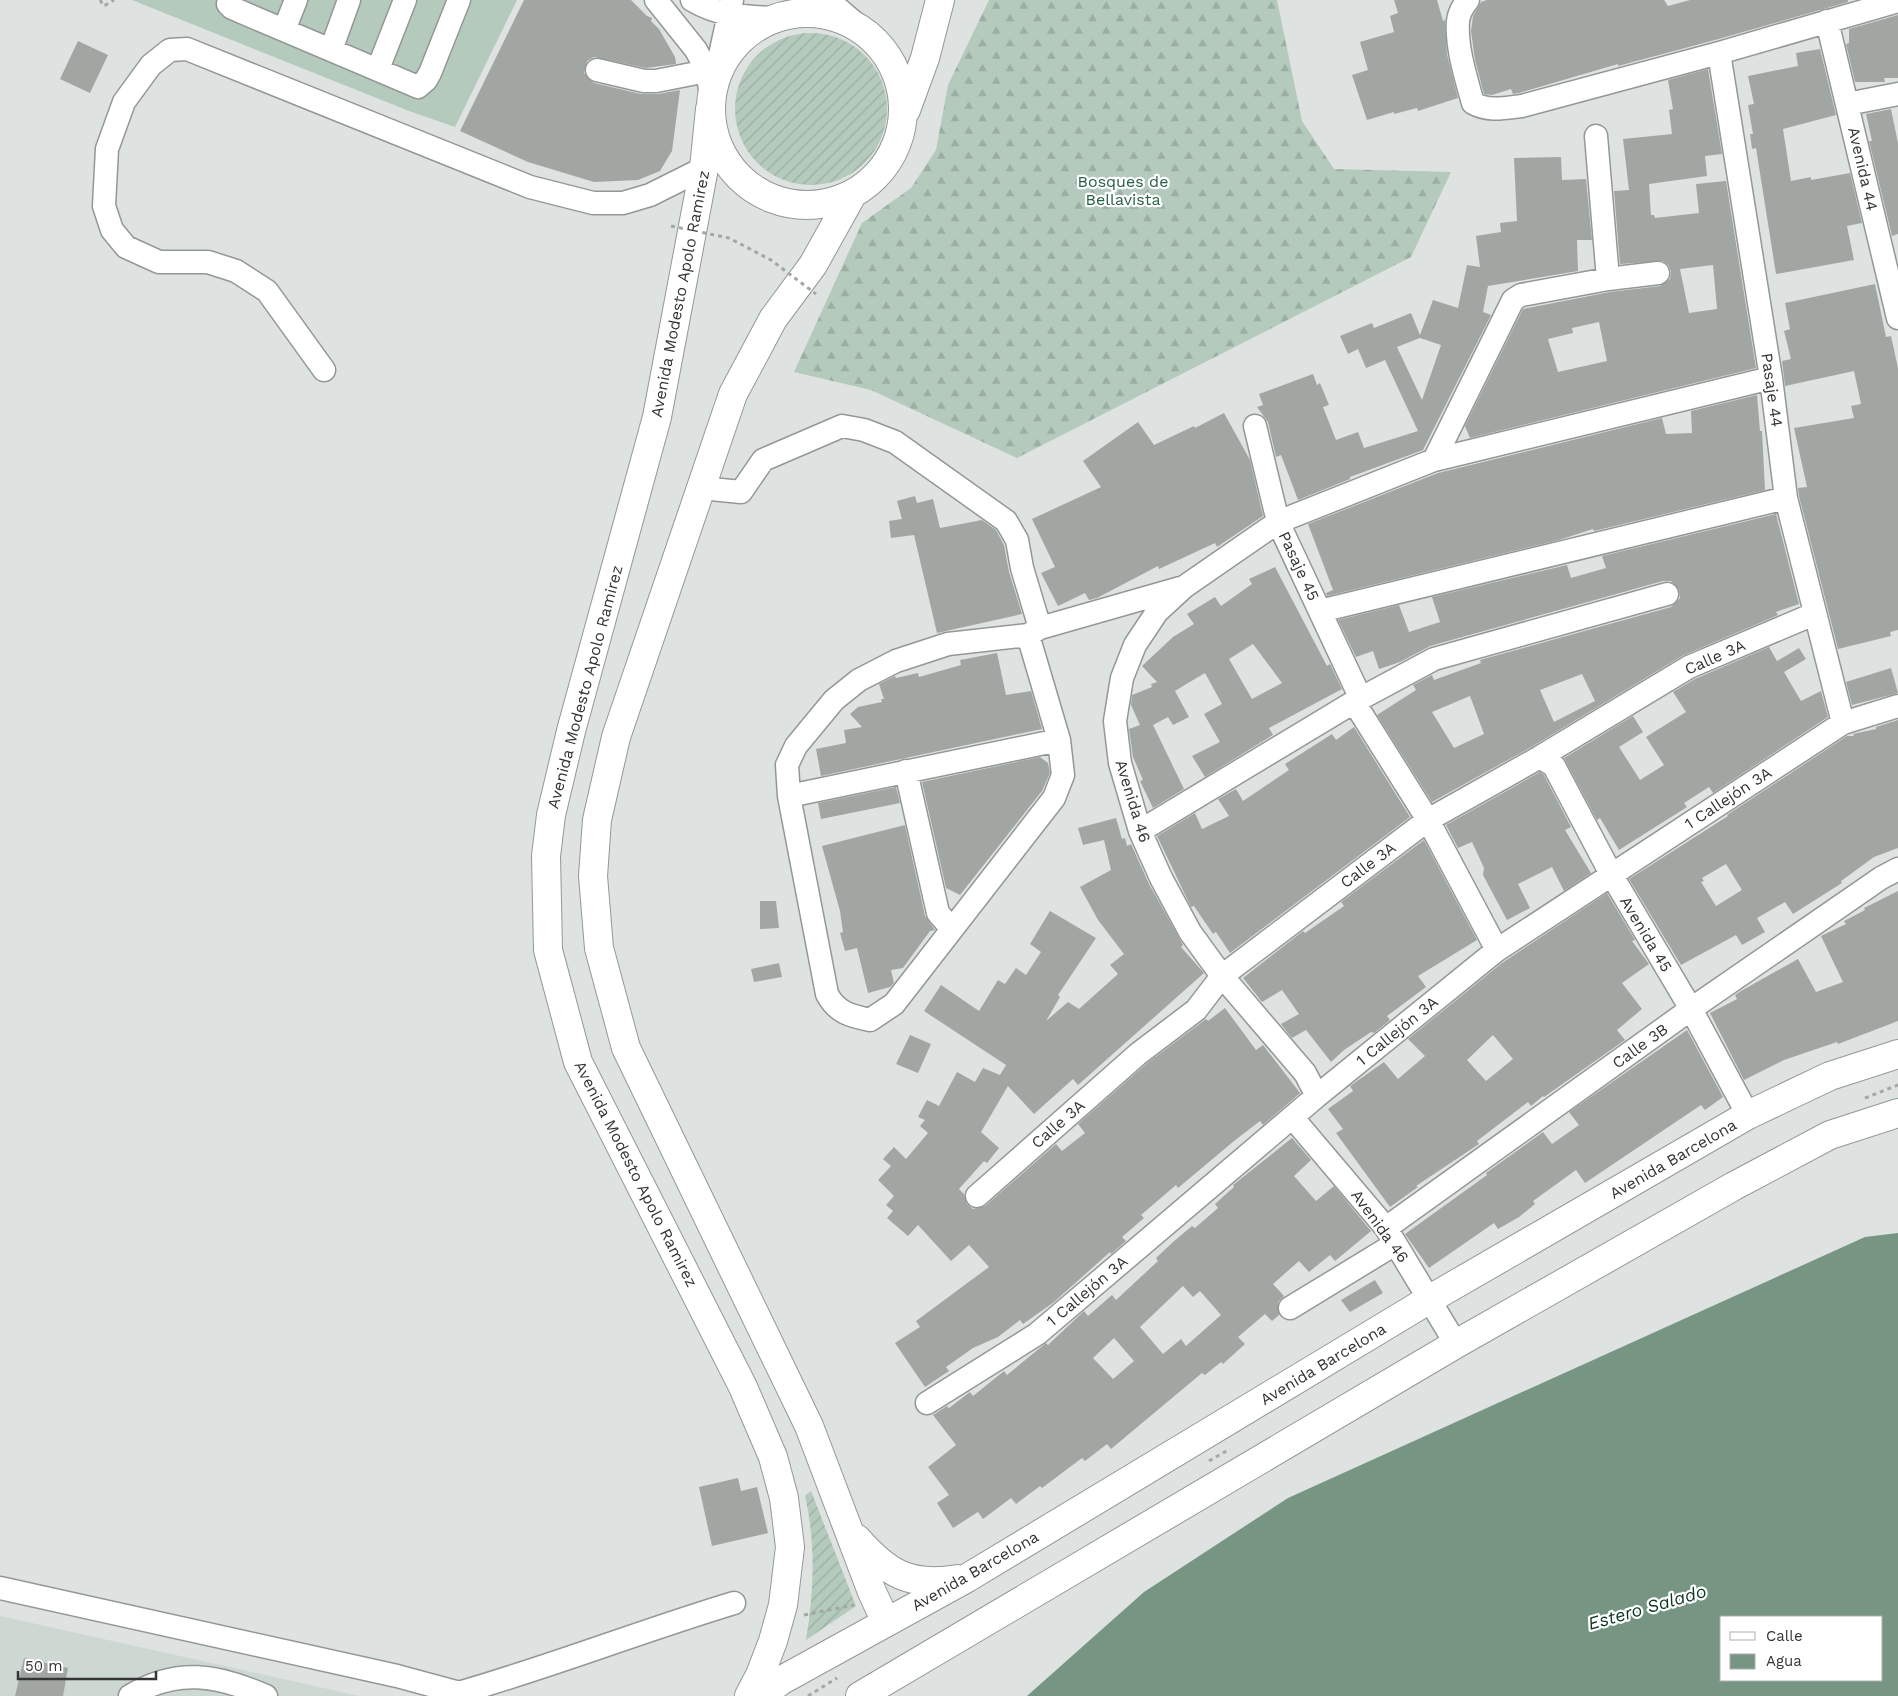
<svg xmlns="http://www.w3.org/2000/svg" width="1898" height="1696" font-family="'Work Sans',sans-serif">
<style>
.built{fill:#ccd8d1}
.grass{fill:#b4cabd}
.forest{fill:url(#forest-firs)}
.garden{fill:url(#garden-furrows)}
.water{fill:#769683;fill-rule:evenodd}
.building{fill:#a2a6a3;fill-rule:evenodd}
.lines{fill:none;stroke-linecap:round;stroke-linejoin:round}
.minor-casing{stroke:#949895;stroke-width:25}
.major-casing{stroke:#949895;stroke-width:30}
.path{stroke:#a3a7a5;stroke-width:3;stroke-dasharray:4 4;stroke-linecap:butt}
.minor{stroke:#fff;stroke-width:22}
.major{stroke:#fff;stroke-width:28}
.path-bridge{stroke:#a3a7a5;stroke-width:3;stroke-dasharray:4 4;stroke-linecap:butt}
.labels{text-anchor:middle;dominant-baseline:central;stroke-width:4.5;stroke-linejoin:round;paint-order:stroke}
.street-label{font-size:16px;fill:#333534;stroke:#fff}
.park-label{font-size:16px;fill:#296044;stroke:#fff}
.water-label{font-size:18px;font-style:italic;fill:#0a3622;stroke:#fff}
</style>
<defs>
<pattern id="forest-firs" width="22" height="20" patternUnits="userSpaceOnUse" patternTransform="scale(1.25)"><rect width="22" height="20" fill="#b4cabd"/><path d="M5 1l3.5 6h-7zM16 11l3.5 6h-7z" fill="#9baea3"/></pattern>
<pattern id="garden-furrows" width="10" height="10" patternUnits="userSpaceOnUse" patternTransform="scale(1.25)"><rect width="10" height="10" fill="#b4cabd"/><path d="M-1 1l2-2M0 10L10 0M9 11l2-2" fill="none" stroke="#9baea3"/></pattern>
</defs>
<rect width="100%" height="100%" fill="#dee2e0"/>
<path class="built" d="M0 1616 359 1696H0Z"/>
<path class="grass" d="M132 0H517L455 127 409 111Z"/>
<path class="forest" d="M989 0H1277L1302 121 1334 169 1451 172 1411 257 1017 458 871 390 794 372 862 223 911 188 936 150 948 85Z"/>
<path class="garden" d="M735 109a76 76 0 1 1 152 0a76 76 0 1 1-152 0Z
M811 1491 856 1606 806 1640C814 1592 816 1544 805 1496Z"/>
<path class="water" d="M1898 1233V1696H1027L1144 1592 1288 1498 1865 1237ZM1722 1617H1882V1680H1722Z"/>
<path class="building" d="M524 0H631L647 16 652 18 651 21 659 29 675 57 676 64 646 68 594 57 587 61 584 73 594 83 641 94H658L680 90 672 151 660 171 638 180 594 182 528 162 460 131Z
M1394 0H1437L1443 21 1445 20 1447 54 1458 98 1418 111 1417 108 1394 114V112L1367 120 1352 75 1368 70 1360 42 1394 32 1390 16 1398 13Z
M1487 0H1664L1668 6 1690 0H1848V2L1715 40 1618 66V64L1519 93 1513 94 1511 89 1492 95 1484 94 1475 60 1471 31 1473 16 1481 2Z
M1898 15V78H1884L1885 82H1855L1846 44 1849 43V29Z
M78 41 108 55 90 93 60 79Z
M1820 49 1836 115 1783 129 1791 181 1811 177V180L1850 173 1862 223 1847 226 1854 260 1776 274 1756 148 1752 149 1750 134H1753L1748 105 1754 104 1748 76 1798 66 1796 53Z
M1708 69 1722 154 1705 156 1707 176 1649 184 1651 215H1654L1655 218 1699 213 1696 184 1726 181 1756 368 1470 438 1465 426 1523 309 1610 292 1660 286 1670 279 1671 271 1668 265 1663 261 1620 264 1614 191 1629 190 1623 139 1672 134 1669 110 1673 109 1668 80ZM1713 265 1717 309 1689 313 1680 269ZM1599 322 1607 361 1558 372 1548 339 1573 333 1572 328Z
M1891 109 1898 143V234L1892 236 1869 141H1872L1866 114Z
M1561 157 1562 180 1586 179 1592 240H1577L1578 271 1488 286 1483 312 1491 315 1423 450 1350 477V479L1298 500 1281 455 1276 457 1268 422 1257 407 1263 405 1259 394 1313 374 1317 385 1320 383 1329 405 1323 407 1336 440 1358 432 1364 448 1418 431 1385 360 1366 368 1358 349 1348 354 1340 336 1372 323 1374 328 1411 313 1420 335 1433 300 1458 308 1467 265 1480 267 1476 236 1501 232 1500 223 1517 221 1514 158ZM1420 338 1441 345 1422 400 1397 347Z
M1875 284 1886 337 1891 336 1898 368V630L1890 632 1891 636 1838 649 1799 496 1798 488 1807 487 1794 428 1854 418 1851 406 1861 404 1854 371 1785 386 1782 361 1791 359 1784 331 1790 329 1785 303Z
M1757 395 1760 431H1762L1765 490 1594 531 1593 529 1559 540 1327 596 1326 593 1333 590 1308 524 1438 473 1662 418 1666 434 1692 433 1691 411Z
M1224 413 1250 460 1263 516 1217 547 1215 543 1159 569 1158 566 1097 598 1089 600 1085 593 1058 606 1041 573 1055 567 1032 519 1101 487 1083 461 1138 422 1154 445 1194 426 1195 428Z
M915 496 917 503 933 499 940 528 982 520 996 530 1004 545 1009 572 1022 614 937 633 914 535 891 538 889 521 902 519 897 501Z
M1776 514 1799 604 1776 612 1778 615 1682 656 1533 746 1432 802 1377 715 1416 690 1413 685 1432 675 1434 680 1481 663 1480 660 1671 607 1680 598 1679 590 1671 581H1663L1430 646 1400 662 1379 669 1373 651 1356 657 1338 620 1399 605 1409 632 1440 622 1432 597 1567 565 1571 578 1606 568 1602 556ZM1582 674 1595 701 1554 722 1540 690ZM1470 696 1484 734 1454 748 1432 712Z
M1275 567 1327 666 1330 664 1342 689 1269 728 1273 735 1205 777 1192 756 1220 742 1204 714 1222 704 1205 673 1188 683 1175 691 1189 717 1173 725 1168 717 1153 725 1184 789 1153 808 1140 781 1143 780 1133 757 1129 729 1140 725 1131 705 1132 695 1152 687 1151 684 1157 682 1142 666 1173 637 1194 624 1187 614 1215 597 1221 606 1252 584 1249 579ZM1253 644 1282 683 1252 699 1229 659Z
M1769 647 1777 661 1799 648 1806 659 1784 672 1801 701 1821 691 1828 717 1713 793 1709 787 1684 803 1687 807 1619 850 1600 818 1597 820 1564 758 1633 716 1643 732 1619 747 1640 780 1664 765 1646 737 1686 712 1673 692 1695 679Z
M997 653 1006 695 1031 691 1042 729 821 776 816 749 846 743 844 730 862 727 850 714 858 707 882 702 881 699H884L879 684 895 676 896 678 918 673 919 677 961 665 960 660Z
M1891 668 1898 693 1852 705 1846 682Z
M1898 720V848L1874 857 1841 881 1842 883 1793 914 1785 902 1757 918 1765 932 1742 945 1736 935 1681 965 1629 879 1728 816 1727 815 1847 736H1854L1853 734 1876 729V727ZM1726 864 1742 890 1716 906 1701 882 1704 881 1702 878Z
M1354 727 1410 817 1230 953 1216 932 1213 934 1194 906 1191 907 1157 836 1195 813 1202 829 1229 816 1218 799 1236 789 1243 801 1289 770 1285 764 1332 734 1336 740Z
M1040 757 1048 763 1050 773 1042 791 960 895 946 888 922 782Z
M1540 772 1544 775 1571 827 1565 830 1591 873 1564 891 1552 867 1518 884 1530 908 1507 920 1483 875 1484 868 1472 842 1458 848 1446 825Z
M896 787 900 803 821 819 818 803Z
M1116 818 1122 839 1125 838 1127 846 1131 844 1149 884 1183 945 1181 947 1204 973 1078 1085 1073 1079 1034 1114 1008 1086 981 1132 999 1148 987 1163 984 1161 959 1189 964 1194 967 1204 973 1209 985 1206 1056 1144 1062 1151 1085 1133 1078 1124 1146 1064 1206 1019 1208 1021 1225 1008 1256 1050 1263 1045 1300 1093 1263 1125 1260 1121 1234 1141 1178 1188 1176 1185 1141 1215 1144 1218 1122 1237 1126 1241 1111 1254 1110 1252 1054 1302 1023 1324 1020 1320 998 1337 973 1348 946 1367 949 1371 925 1387 895 1343 920 1327 916 1321 989 1267 969 1245 951 1261 918 1225 908 1236 887 1218 893 1211 886 1205 894 1196 878 1180 891 1166 883 1159 894 1147 906 1159 928 1133 920 1126 925 1120 918 1117 927 1100 939 1106 957 1072 975 1082 983 1068 1000 1075 1006 1065 924 1011 941 985 979 1011 998 980 1005 984 1016 968 1026 975 1041 952 1030 944 1050 911 1096 938 1058 995 1060 997 1046 1021 1068 1002 1079 1009 1118 974 1110 965 1124 954 1098 920 1080 887 1111 870 1104 840 1083 845 1078 828Z
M905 825 925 916 935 930 930 931 903 968 891 970 894 983 890 987 868 993 857 948 845 951 840 933 843 932 840 911 822 846Z
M1424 840 1477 940 1418 976 1426 987 1387 1016 1390 1020 1374 1033 1371 1032 1344 1050 1331 1062 1306 1030 1292 1038 1284 1028 1281 1024 1299 1014 1282 990 1262 1002 1243 978 1303 931 1305 933 1344 906 1341 902Z
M1898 891V1021L1838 1044 1837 1042 1784 1060 1744 1080 1710 1013 1737 999 1735 995 1741 991 1798 959 1816 992 1843 982 1821 936 1846 924 1844 921 1865 910 1864 908Z
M1607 893 1635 940 1632 941 1649 964 1622 983 1642 1009 1617 1030 1625 1040 1544 1097 1543 1096 1531 1106 1528 1102 1477 1141 1479 1144 1416 1186 1418 1187 1390 1207 1336 1133 1343 1129 1328 1109 1353 1091 1350 1086 1384 1062 1398 1079 1425 1056 1408 1039 1502 963ZM1493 1035 1513 1059 1486 1081 1467 1060Z
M760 901H776L779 928 760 929Z
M779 963 782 977 754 982 751 969Z
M1687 1030 1723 1097 1705 1110 1701 1105 1585 1183 1576 1170 1533 1201 1535 1204 1519 1217 1498 1229 1494 1223 1429 1268 1405 1234 1487 1175 1486 1173 1543 1132 1552 1144 1579 1125 1569 1112Z
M910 1035 931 1044 918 1073 896 1064Z
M1292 1138 1311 1160 1294 1176 1316 1201 1334 1186 1371 1231 1335 1261 1330 1255 1309 1272 1299 1261 1273 1284 1284 1296 1278 1302 1279 1315 1272 1321 1265 1314 1238 1337 1245 1344 1223 1364 1221 1362 1205 1375 1202 1373 1111 1449 1107 1444 1085 1461 1082 1458 1042 1488 1040 1486 1016 1504 1011 1498 983 1519 978 1512 953 1528 937 1503 949 1495 928 1467 956 1445 933 1415 947 1406 949 1408 970 1392 973 1396 1004 1371 1007 1375 1046 1343 1048 1345 1084 1311 1088 1316 1112 1295 1116 1300 1158 1261 1156 1258 1173 1242 1192 1226 1195 1228 1218 1208 1215 1204 1234 1187 1233 1185ZM1183 1286 1193 1297 1200 1291 1221 1315 1186 1346 1181 1339 1163 1354 1140 1327ZM1114 1338 1134 1361 1113 1379 1093 1358Z
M1375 1280 1383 1293 1350 1312 1341 1300Z
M738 1478 741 1491 757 1487 768 1533 712 1546 699 1487Z
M24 1658 68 1668 63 1696H15Z"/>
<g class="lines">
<g class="minor-casing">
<path id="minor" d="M229 0 228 4 232 8 418 87 426 80 430 73 459 0
M656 0 696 50 707 71 711 95
M692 0C719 16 744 17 774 18
M828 0 869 35
M1468 0C1463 6 1459 13 1458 21 1456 47 1466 78 1473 103 1489 112 1505 108 1522 106L1719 53 1898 1
M1827 21 1898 318
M284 30 296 0
M331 50 349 0
M1719 53 1771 378 1786 498 1843 723
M378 69 405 0
M597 70 644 81H656L707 71
M715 78 732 0
M1847 104 1898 94
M1596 136 1608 279
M324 370 267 291 236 271 208 262H159L126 247 112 230 104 206 107 149 124 102 151 65 170 50 187 49 530 187 593 203H623L650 195 704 168
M1255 426 1278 522 1361 699
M1434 460 1513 300 1521 295 1608 279 1658 273
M701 488 741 492 763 460 842 426 864 430 895 442 1006 521 1017 540 1022 568 1040 628
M1320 611 1786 498
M1028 635 1059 740 1063 775 1054 798 894 1004 870 1020C851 1016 837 1013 827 994L789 796 787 765 796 746 834 700 859 680 896 661 948 644 1028 635 1040 628 1180 588
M1354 702 1428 820 1497 950
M1540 757 1554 766 1611 874 1691 1009 1748 1115
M906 771 938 913 952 929
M789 796 1059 740
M1140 831 1354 702 1434 659 1667 594
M1317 1096 1305 1073 1222 976 1190 932 1161 878 1140 831 1120 763 1115 721 1122 678 1135 645 1157 612 1184 587 1278 522 1434 460 1771 378
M1292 1117 1386 1228 1456 1344
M977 1196 1138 1054 1196 1010 1222 976 1428 820 1540 757 1689 667 1814 614
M1386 1228 1691 1009 1881 878 1898 869
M1290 1308 1395 1244
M927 1403 1037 1334 1317 1096 1497 950 1843 723 1898 706
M0 1588 397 1676 460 1693
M130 1696C177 1667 218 1675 266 1696
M448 1696C545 1669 638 1632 734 1603"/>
</g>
<g class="major-casing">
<path id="major" d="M711 109a96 96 0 1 1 192 0a96 96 0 1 1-192 0Z
M710 109 704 168 657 417 571 731 551 815 546 856 548 950 578 1062 743 1387 773 1457 784 1498 790 1547 783 1605 773 1641 760 1675 749 1696
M906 110 925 58 940 0
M852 195 813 265 773 319 733 394 616 737 597 820 593 876 599 948 626 1048 809 1426 872 1592 886 1622
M857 1539C888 1574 910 1587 958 1579
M760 1696 782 1680 967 1578 1430 1299 1748 1115 1830 1076 1898 1054
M860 1696 1456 1344 1734 1186 1830 1135 1898 1113"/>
</g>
<path class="path" d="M100 0 104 6 114 0
M1652 550 1660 575
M1865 1098 1898 1085
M1209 1461 1230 1449
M804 1615 854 1605
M808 1696 837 1678"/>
<use href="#minor" class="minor"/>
<use href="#major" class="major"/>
<path class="path-bridge" d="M671 226 729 238 771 260 816 294"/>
</g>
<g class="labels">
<g class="street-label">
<text transform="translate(1863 169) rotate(77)">Avenida 44</text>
<text transform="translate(680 294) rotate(-79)">Avenida Modesto Apolo Ramirez</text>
<text transform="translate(1772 390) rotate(82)">Pasaje 44</text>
<text transform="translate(1299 566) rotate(65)">Pasaje 45</text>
<text transform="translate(1715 657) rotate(-24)">Calle 3A</text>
<text transform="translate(585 687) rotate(-75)">Avenida Modesto Apolo Ramirez</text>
<text transform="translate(1728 798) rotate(-33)">1 Callejón 3A</text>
<text transform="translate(1133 801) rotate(73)">Avenida 46</text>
<text transform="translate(1368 865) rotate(-37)">Calle 3A</text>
<text transform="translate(1646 934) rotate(59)">Avenida 45</text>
<text transform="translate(1397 1031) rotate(-39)">1 Callejón 3A</text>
<text transform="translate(1640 1046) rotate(-36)">Calle 3B</text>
<text transform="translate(1058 1124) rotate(-41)">Calle 3A</text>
<text transform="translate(1673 1159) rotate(-30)">Avenida Barcelona</text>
<text transform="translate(636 1174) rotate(63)">Avenida Modesto Apolo Ramirez</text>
<text transform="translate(1380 1226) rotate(54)">Avenida 46</text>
<text transform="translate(1087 1291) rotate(-40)">1 Callejón 3A</text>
<text transform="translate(1323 1364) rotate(-31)">Avenida Barcelona</text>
<text transform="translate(975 1571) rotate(-30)">Avenida Barcelona</text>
</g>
<g class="park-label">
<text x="1123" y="181">Bosques de<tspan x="1123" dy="18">Bellavista</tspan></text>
</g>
<g class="water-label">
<text transform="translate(1647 1607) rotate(-16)">Estero Salado</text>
</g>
</g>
<rect x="1720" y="1616" width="162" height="65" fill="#ffffff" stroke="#adaeae"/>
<rect x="1730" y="1632" width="25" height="8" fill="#ffffff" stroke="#adaeae"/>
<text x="1766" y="1641" font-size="15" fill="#333534">Calle</text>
<rect x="1730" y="1654" width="25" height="15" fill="#769683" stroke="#adaeae"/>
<text x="1766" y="1666" font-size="15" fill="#333534">Agua</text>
<path d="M18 1671v8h138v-8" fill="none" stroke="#333534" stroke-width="2.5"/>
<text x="25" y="1671" font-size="15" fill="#333534" stroke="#ffffff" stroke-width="4" paint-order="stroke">50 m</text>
</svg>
